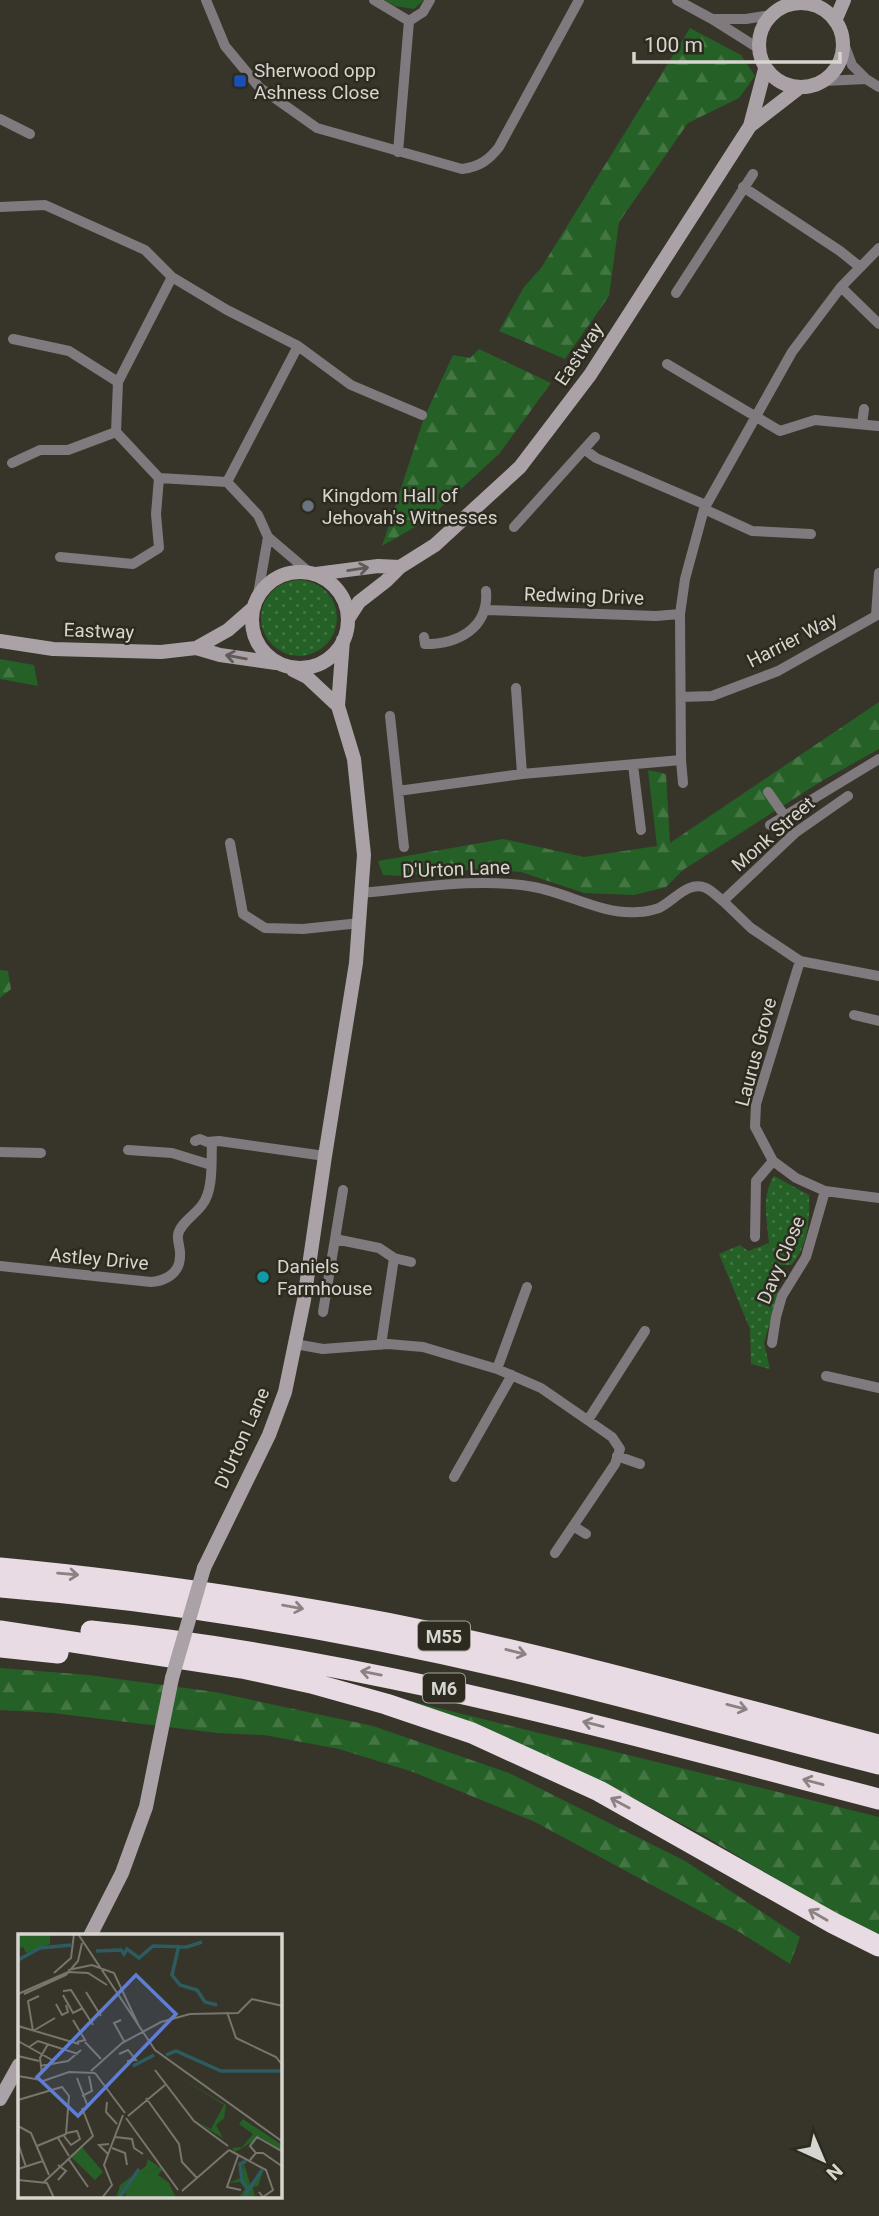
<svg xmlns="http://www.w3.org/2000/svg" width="879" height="2216" font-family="Roboto,sans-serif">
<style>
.grass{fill:url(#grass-dots)}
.forest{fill:url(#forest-firs)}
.park{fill:#256026}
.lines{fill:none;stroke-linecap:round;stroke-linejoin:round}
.street{stroke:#807a7e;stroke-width:10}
.secondary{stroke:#aba2a7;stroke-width:14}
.highway{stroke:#e9dbe3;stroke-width:21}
.secondary-bridge{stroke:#aba2a7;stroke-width:14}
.oneway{stroke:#5f5b56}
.oneway2{stroke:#8b8382}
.transit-dot{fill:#1a4fb4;stroke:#2d2b20;stroke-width:2.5}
.worship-dot{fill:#6b7280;stroke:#2d2b20;stroke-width:2.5}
.culture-dot{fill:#0f9aa8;stroke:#2d2b20;stroke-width:2.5}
.labels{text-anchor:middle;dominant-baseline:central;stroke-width:5;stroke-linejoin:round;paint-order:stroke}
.shield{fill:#2d2b20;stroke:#a4a29a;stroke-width:2}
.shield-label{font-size:18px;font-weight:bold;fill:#d7d5cf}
.poi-label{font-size:19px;fill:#d7d5cf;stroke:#2d2b20;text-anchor:start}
.street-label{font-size:19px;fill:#d7d5cf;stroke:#2d2b20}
.inset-river{fill:none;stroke:#2c5b60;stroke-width:3.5}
.inset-road{fill:none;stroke:#77756c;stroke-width:2}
.view{fill:#5e7dd5;fill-opacity:0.15;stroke:#5e7dd5;stroke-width:3.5}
.inset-edge{fill:none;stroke:#d7d5cf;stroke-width:3.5}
</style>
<defs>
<pattern id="grass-dots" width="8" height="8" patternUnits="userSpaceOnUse" patternTransform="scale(1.75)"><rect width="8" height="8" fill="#256026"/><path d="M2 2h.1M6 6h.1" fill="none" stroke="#447644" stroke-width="1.8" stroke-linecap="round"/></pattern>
<pattern id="forest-firs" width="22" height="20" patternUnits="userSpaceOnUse" patternTransform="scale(1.75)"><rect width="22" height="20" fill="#256026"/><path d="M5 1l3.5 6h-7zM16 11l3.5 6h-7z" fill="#447644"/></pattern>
</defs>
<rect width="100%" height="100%" fill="#37352a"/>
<path class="grass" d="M261 618a38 38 0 1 1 76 0a38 38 0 1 1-76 0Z
M774 1176 809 1195C810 1218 808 1248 791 1265H778L774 1273 780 1288 764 1343 770 1369 751 1364 750 1329 719 1254 740 1245 748 1251 769 1243C767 1220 761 1196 774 1176Z"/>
<path class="forest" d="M690 28 741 55 755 76 739 98 688 123 619 222 609 296 565 359 499 331 524 287 541 268Z
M479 349 551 383 499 454 427 520 382 546 424 418 453 355 470 358Z
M0 659 34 665 38 686 0 679Z
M879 702V749L820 782 683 870 666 887 634 895 584 893 521 872 478 869 402 876 383 875 378 861 503 839 584 857 657 846 648 770 666 774 670 843Z
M0 970 8 971 11 989 0 998Z
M0 1668 89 1675 215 1692 373 1726 509 1773 685 1861 800 1937 790 1964 741 1933 535 1822 413 1772 339 1749 264 1735 217 1733 53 1713 0 1710Z
M390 1696 879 1817V1941L708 1838 618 1790Z"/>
<path class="park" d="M384 0H424L414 9 395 6Z"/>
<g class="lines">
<path class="street" d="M206 0 225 46 259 87 317 128 462 169C479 167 489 160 499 147L579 0
M374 0 409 21 423 12 430 0
M677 0 712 19 758 48
M715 19H746L771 15
M866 79 879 87
M824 81 866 79 852 65 843 41
M0 119 30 134
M398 152 409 21
M743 187 840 251 860 267
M0 207 45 205 145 250 172 277 227 310 298 346 351 385 422 415
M172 277 118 382 116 432 159 478 227 482 258 515 268 537 309 572
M841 287 879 324
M676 293 753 174
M13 339 69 351 118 382
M667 364 780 431 815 420 878 426
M862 424 864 409
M584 449 596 458 706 505
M12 463 40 450H68L116 432
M227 482 298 346
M704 509 752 531 811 534
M514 527 595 437
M60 557 133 564 159 548 156 514 159 478
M258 594 268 537
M486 610 656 616 680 614
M876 615 879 573
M424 637 425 644C458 644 489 628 486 591
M516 688 522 774
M681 697 712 696 778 671 879 614
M390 716 404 847
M633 765 641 830
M683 783 681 760 680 614 685 579 704 509 792 352 841 287 879 248
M398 791 522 774 681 760
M768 792 784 815
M848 796 795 833 723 901 751 928 800 961 879 976
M770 825 879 759
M230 843 243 914 265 928 303 929 360 923
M362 893C418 888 478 877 534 887 568 893 602 915 638 912 644 912 653 910 659 908 674 901 688 880 706 888 712 891 718 897 723 901
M800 961 756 1104 755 1127 773 1161 796 1178 825 1191 879 1198
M854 1015 879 1021
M195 1141 200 1139 207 1142 219 1141 325 1156
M128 1150 172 1153 211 1165
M0 1152 41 1153
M755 1237 756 1181 773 1161
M335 1239 343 1190
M0 1266 151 1282C166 1281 180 1273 180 1256 181 1249 177 1242 178 1235 180 1223 195 1215 202 1205 214 1190 211 1160 212 1142
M323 1312 335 1239 379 1248 394 1258
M772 1343 776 1317 782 1296 806 1257 825 1191
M295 1344 323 1349 388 1344 423 1347 497 1369 541 1388 612 1437 620 1449 615 1464 555 1553
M381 1345 394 1258 411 1262
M497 1369 527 1287
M826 1376 879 1388
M588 1420 645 1331
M617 1456 640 1464
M454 1477 512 1375
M573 1526 586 1534"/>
<path class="secondary" d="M759 45a42 42 0 1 1 84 0a42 42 0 1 1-84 0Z
M835 21 844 0
M750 126 765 69
M252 620a48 48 0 1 1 96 0a48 48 0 1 1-96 0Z
M316 574 378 566 400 567
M348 619 359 602 386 581 400 567 435 545 520 467 590 375 750 126 799 88
M0 641 53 649 161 652 196 648 228 630 252 609
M196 648 220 655 276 663
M293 670 307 677 338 706
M204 1568 269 1435 285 1392 304 1300 325 1156 356 963 364 855 354 759 338 706 343 640
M90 1936 122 1873 146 1807 172 1678
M0 2099 19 2065"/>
<path class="highway" d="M0 1568C130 1580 258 1599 387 1623 552 1656 716 1702 879 1745
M0 1587C171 1601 339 1629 506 1668 631 1697 755 1733 879 1764
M0 1631 242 1668 311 1683 386 1704 472 1733 599 1791 833 1923 879 1946
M91 1631C361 1658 617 1731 879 1799
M0 1647 58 1653"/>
<path class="secondary-bridge" d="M172 1678 204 1568"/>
</g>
<defs><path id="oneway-shaft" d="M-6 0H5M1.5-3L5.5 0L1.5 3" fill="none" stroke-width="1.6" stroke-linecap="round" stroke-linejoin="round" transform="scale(1.75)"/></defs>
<g class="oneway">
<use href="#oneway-shaft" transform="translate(358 569) rotate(-9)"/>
<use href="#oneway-shaft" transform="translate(236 657) rotate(-170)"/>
</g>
<g class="oneway2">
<use href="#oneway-shaft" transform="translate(68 1574) rotate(5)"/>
<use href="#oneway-shaft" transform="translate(293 1607) rotate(10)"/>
<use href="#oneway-shaft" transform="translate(516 1652) rotate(14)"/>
<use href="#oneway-shaft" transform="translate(371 1673) rotate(-169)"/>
<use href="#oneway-shaft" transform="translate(737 1707) rotate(14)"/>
<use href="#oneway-shaft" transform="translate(593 1724) rotate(-166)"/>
<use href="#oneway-shaft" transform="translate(813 1782) rotate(-165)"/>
<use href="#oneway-shaft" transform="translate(620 1803) rotate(-152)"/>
<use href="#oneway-shaft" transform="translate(818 1915) rotate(-150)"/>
</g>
<rect class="transit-dot" x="233" y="74" width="14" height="14" rx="3.5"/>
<circle class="worship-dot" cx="308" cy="506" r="7"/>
<circle class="culture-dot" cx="263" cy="1277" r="7"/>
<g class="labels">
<g class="shield">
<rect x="418" y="1621.5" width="52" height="29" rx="5"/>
<rect x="423" y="1673.5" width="42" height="29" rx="5"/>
</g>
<g class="shield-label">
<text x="444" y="1636">M55</text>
<text x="444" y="1688">M6</text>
</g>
<g class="poi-label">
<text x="254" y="70">Sherwood opp<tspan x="254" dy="22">Ashness Close</tspan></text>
<text x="322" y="495">Kingdom Hall of<tspan x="322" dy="22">Jehovah's Witnesses</tspan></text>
<text x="277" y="1266">Daniels<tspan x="277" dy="22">Farmhouse</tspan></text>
</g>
<g class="street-label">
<text transform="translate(579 354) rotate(-56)">Eastway</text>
<text transform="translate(584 596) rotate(2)">Redwing Drive</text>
<text transform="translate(99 631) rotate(2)">Eastway</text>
<text transform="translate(792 640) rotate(-27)">Harrier Way</text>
<text transform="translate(773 834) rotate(-41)">Monk Street</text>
<text transform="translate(456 869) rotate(-2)">D'Urton Lane</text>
<text transform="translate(756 1052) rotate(-75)">Laurus Grove</text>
<text transform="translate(99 1259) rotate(5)">Astley Drive</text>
<text transform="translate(781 1260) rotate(-67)">Davy Close</text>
<text transform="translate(242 1438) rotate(-66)">D'Urton Lane</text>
</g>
</g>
<g transform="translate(18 1934)">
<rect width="264" height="264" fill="#37352a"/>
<path d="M0 0H32V10L8 19 5 13 0 15ZM141 233 145 235 140 241 151 249 158 264H105L123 240Z" fill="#256026"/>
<path d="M160 142 208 171 206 184 198 191 205 204 177 187 193 195 206 171ZM225 185 264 211V217L242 203 217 218 214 214 224 213 235 200 221 190ZM130 225 141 233 123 240 120 254 98 264 102 251 128 232ZM225 226 232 250 246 235 240 252 235 253 237 264H221L227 255 222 248 211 249 224 243Z" fill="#256026"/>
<path d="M63 212 85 238 77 246 52 222Z" fill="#256026"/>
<path class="inset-river" d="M161 11 154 41 162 51 179 56 187 68 199 71M78 17 103 16 106 20 109 15 121 24 135 12 169 13 184 8M0 26 22 14 53 11M148 121 158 117 203 137H265M115 132 136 121M230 257 244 236M101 264 121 235M227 264 230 255 224 247 222 230 228 227"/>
<path class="inset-road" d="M60 0 137 116 265 208M50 36 74 31 96 39 120 90M36 39 53 24 56 0M45 57 53 56 75 91M68 58 83 82M0 60 50 38 70 39 89 51M6 60 48 41 60 27 64 9M45 61 55 79 65 74M21 62 10 67 15 97 37 84M38 70 44 81 50 78 48 71M209 78 218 104 258 123 265 132M55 86 67 106 59 108M103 86 96 89 106 107M0 92 61 110M0 107 34 126V131M67 108 83 125M11 113 20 107 60 120M101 120 110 116 118 126 109 127M0 122 21 127M22 132 50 127 63 116M137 136 176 187 210 212M73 137 104 109 143 88 172 80 220 79 234 65 265 72M77 139 107 179M24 140 22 124 30 110M0 142 23 146M59 144 70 173M25 147 51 138 77 139M64 162 74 157 71 142M128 164 161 210 164 228 179 244M0 166 44 153 51 162 48 200 19 212M89 168 88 178 99 190M110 182 147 151M108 184 160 256M0 192 13 199 31 241M46 202 53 211 62 205 59 197 49 199M97 203 114 205 116 214 125 220M40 204 51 222M1 212 8 233M94 214 107 219 109 231M211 216 248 236 255 256 245 263 241 258M238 219 232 212 239 203 265 218M90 220 81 211 91 210M220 222 209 253 223 256M50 224 70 253M232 226 238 219H245L265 233M0 235 25 227M0 246 29 249 36 264M40 246 48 237 40 231M26 248 75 202 64 174M164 257 211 216M84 264 94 251 86 231 105 181"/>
<path class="view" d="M118 41 158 80 60 182 19 143Z"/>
<rect width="264" height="264" class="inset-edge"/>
</g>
<g transform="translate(823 2160) rotate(136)" stroke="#2d2b20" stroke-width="5" paint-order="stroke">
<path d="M0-5L12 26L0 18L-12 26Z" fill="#d7d5cf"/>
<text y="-10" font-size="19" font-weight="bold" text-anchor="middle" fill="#d7d5cf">N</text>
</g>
<path d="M634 52v10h206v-10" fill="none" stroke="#d7d5cf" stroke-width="3.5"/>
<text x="644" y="52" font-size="21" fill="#d7d5cf" stroke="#2d2b20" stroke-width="5" paint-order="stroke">100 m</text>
</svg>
